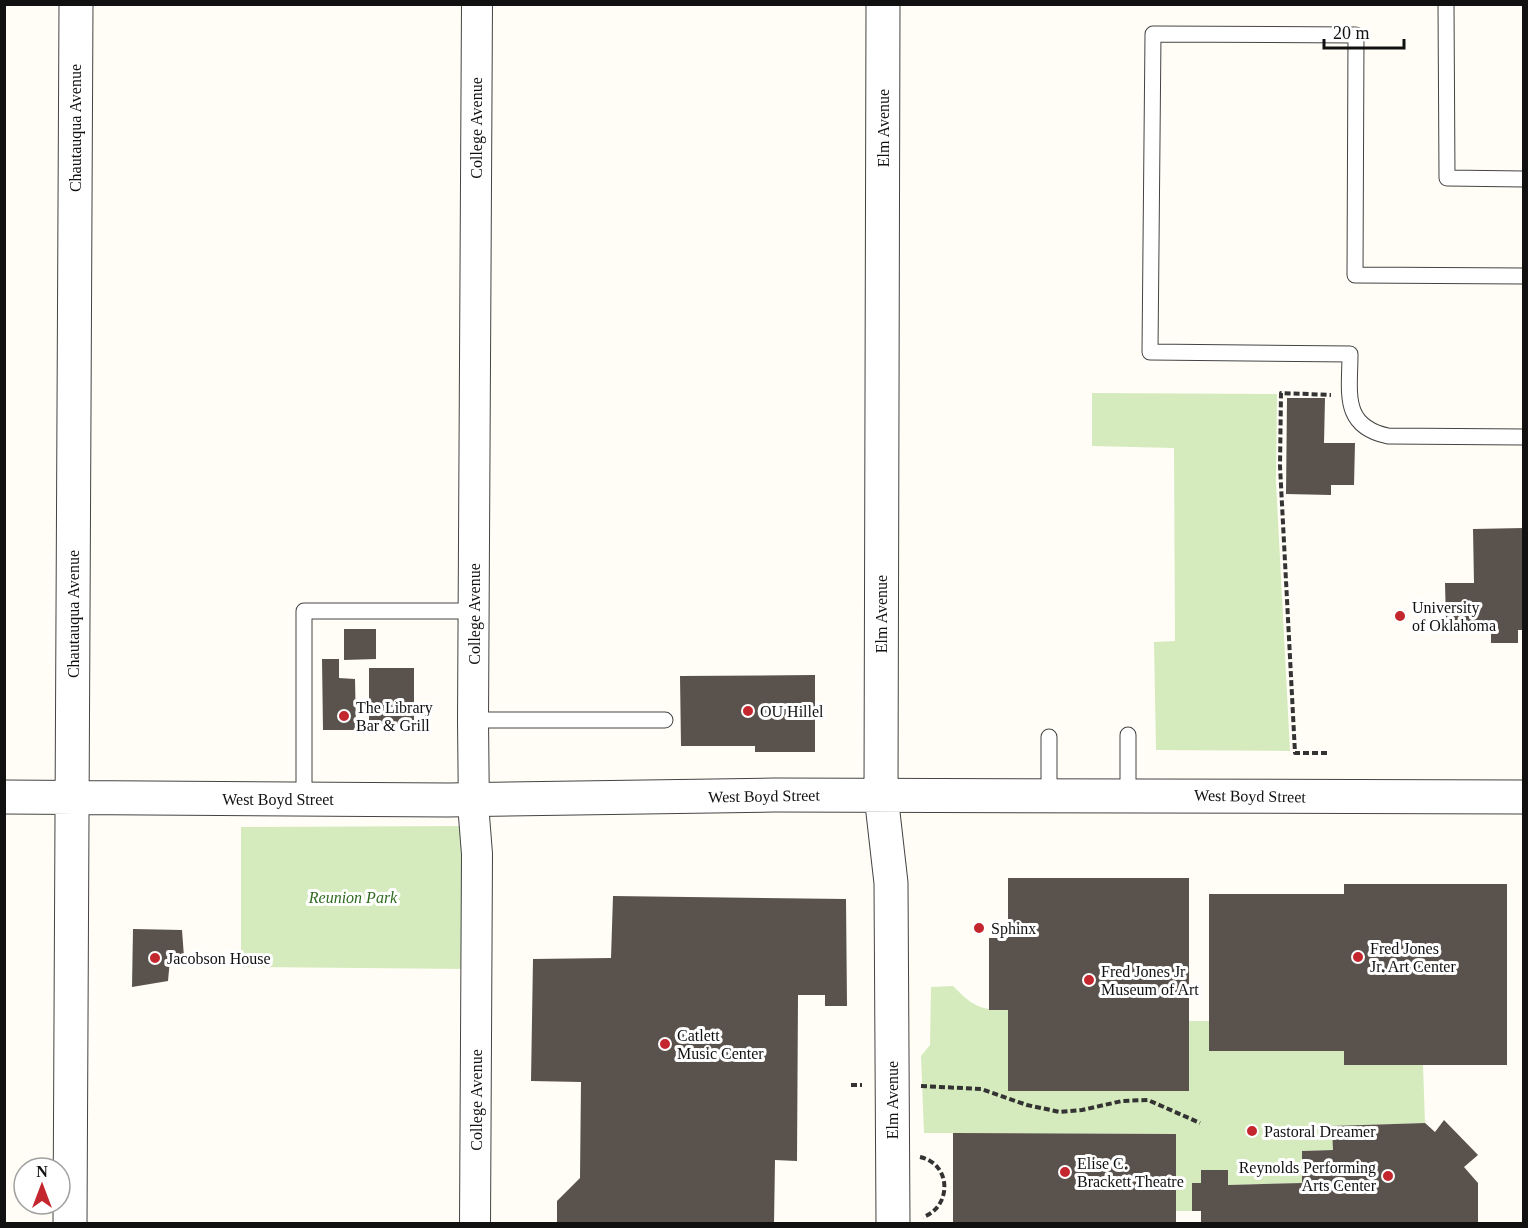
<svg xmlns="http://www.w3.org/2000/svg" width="1528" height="1228" font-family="'Times New Roman',serif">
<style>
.green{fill:#d5ebbd}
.building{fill:#5a524d}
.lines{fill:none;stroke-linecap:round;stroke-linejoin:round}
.service-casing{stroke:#444;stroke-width:17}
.minor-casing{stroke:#444;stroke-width:32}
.tertiary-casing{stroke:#444;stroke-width:35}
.path{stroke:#333;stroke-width:4;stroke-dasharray:6 3;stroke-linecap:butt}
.service{stroke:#fff;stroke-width:15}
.minor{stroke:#fff;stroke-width:30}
.tertiary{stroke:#fff;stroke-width:33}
.poi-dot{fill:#c4262e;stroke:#fff;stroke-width:2}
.labels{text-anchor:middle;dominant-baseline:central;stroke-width:6;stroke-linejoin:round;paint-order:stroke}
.street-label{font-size:16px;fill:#111;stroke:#fff}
.poi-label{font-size:16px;fill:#111;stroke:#fff;text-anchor:start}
.park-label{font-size:16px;font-style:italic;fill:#2f6b1f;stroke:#fff}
</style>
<rect width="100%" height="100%" fill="#fffdf5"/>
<path class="green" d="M1092 393 1277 394 1276 482 1290 751 1156 750 1154 642 1175 641 1174 448 1092 446Z
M463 826 469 969 241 967V827Z
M953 986C973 1006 979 1010 1008 1010V1091H1189V1021H1209L1344 1051V1065H1423L1425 1123 1333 1126V1150L1302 1151V1183L1228 1185V1170H1202L1201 1183H1193L1192 1211H1176V1134L924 1133 921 1056 930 1045 931 987Z"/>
<path class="building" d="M1287 398H1325L1324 443H1355L1354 485H1331V495L1286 494Z
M1524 528V630H1518V643H1491V631H1467V622L1446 623 1445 583H1474L1473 529Z
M344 629H376V659L344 660Z
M322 659H339V678L355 679 356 730H323Z
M369 668H414V726H369Z
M815 675V752H755V746H681L680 676Z
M1008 878H1189V1091H1008V1010H989V938H1008Z
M1344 884H1507V1065H1344V1051H1209V894H1344Z
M613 896 846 899 847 1006H825V995H798L797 1161 775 1160 774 1224H557V1201L580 1178 581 1082 531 1081 533 959 611 958Z
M133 929 182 930 184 957 170 959 168 981 132 987Z
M1444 1120 1478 1155 1464 1167 1478 1183V1224H1201V1211H1192V1183H1201V1170H1228V1185L1302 1183V1151L1333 1150 1332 1126 1425 1123 1435 1132Z
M953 1133 1176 1134V1224H953Z"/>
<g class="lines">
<g class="service-casing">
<path id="service" d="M1446 4 1447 178 1524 179
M1524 276 1355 275 1356 35 1153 34 1150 352 1350 354C1350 392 1341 426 1388 436L1524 437
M473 720H665
M1128 735V794
M1049 737V795
M304 799V611H474"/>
</g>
<g class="minor-casing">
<path id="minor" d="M475 1224 477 854 474 816 473 720 477 4"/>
</g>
<g class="tertiary-casing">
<path id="tertiary" d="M883 4 881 795 891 883 893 1224
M4 797 448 800 774 795 1524 797
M70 1224 76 4"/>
</g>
<path class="path" d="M1327 753H1295L1280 466 1281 393 1331 395
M851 1085H862
M921 1086 981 1089 1027 1105 1060 1112 1082 1110 1122 1101 1148 1100 1200 1123
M920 1157C952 1164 952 1207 923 1217"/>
<use href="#service" class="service"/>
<use href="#minor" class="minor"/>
<use href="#tertiary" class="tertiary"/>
</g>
<g class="poi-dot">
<circle cx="1400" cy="616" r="6"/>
<circle cx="748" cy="711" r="6"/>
<circle cx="344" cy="716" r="6"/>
<circle cx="979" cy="928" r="6"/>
<circle cx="1358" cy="957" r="6"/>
<circle cx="155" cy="958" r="6"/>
<circle cx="1089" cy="980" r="6"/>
<circle cx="665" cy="1044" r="6"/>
<circle cx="1252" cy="1131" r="6"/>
<circle cx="1065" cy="1172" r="6"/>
<circle cx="1388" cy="1176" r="6"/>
</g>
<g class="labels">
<g class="street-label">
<text transform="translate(75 128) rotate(-90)">Chautauqua Avenue</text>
<text transform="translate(476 128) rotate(-90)">College Avenue</text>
<text transform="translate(883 128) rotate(-90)">Elm Avenue</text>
<text transform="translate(73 614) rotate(-90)">Chautauqua Avenue</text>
<text transform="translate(474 614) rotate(-90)">College Avenue</text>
<text transform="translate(881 614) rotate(-90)">Elm Avenue</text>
<text transform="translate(764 796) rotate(-1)">West Boyd Street</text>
<text transform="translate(1250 796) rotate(1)">West Boyd Street</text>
<text x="278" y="799">West Boyd Street</text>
<text transform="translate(476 1100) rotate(-90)">College Avenue</text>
<text transform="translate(892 1100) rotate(-90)">Elm Avenue</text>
</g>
<g class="poi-label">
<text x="1412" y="607">University<tspan x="1412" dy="18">of Oklahoma</tspan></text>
<text x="356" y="707">The Library<tspan x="356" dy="18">Bar &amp; Grill</tspan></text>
<text x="760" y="711">OU Hillel</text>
<text x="991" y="928">Sphinx</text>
<text x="1370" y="948">Fred Jones<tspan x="1370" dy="18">Jr. Art Center</tspan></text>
<text x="167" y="958">Jacobson House</text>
<text x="1101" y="971">Fred Jones Jr<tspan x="1101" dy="18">Museum of Art</tspan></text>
<text x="677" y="1035">Catlett<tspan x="677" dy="18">Music Center</tspan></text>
<text x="1264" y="1131">Pastoral Dreamer</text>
<text x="1077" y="1163">Elise C.<tspan x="1077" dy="18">Brackett Theatre</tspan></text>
<text x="1376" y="1167" text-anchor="end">Reynolds Performing<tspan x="1376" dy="18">Arts Center</tspan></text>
</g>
<g class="park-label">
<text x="353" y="897">Reunion Park</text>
</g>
</g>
<rect width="1528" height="1228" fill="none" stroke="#111111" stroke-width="12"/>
<g transform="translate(42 1186)"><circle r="28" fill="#ffffff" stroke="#a0a0a0" stroke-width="1.5"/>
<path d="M0-4.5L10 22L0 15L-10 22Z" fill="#c4262e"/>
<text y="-9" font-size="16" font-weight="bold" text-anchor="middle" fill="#111111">N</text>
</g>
<path d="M1324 39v9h80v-9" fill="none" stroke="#111111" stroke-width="3"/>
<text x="1333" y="39" font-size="18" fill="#111111" stroke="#ffffff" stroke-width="4.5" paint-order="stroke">20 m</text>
</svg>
